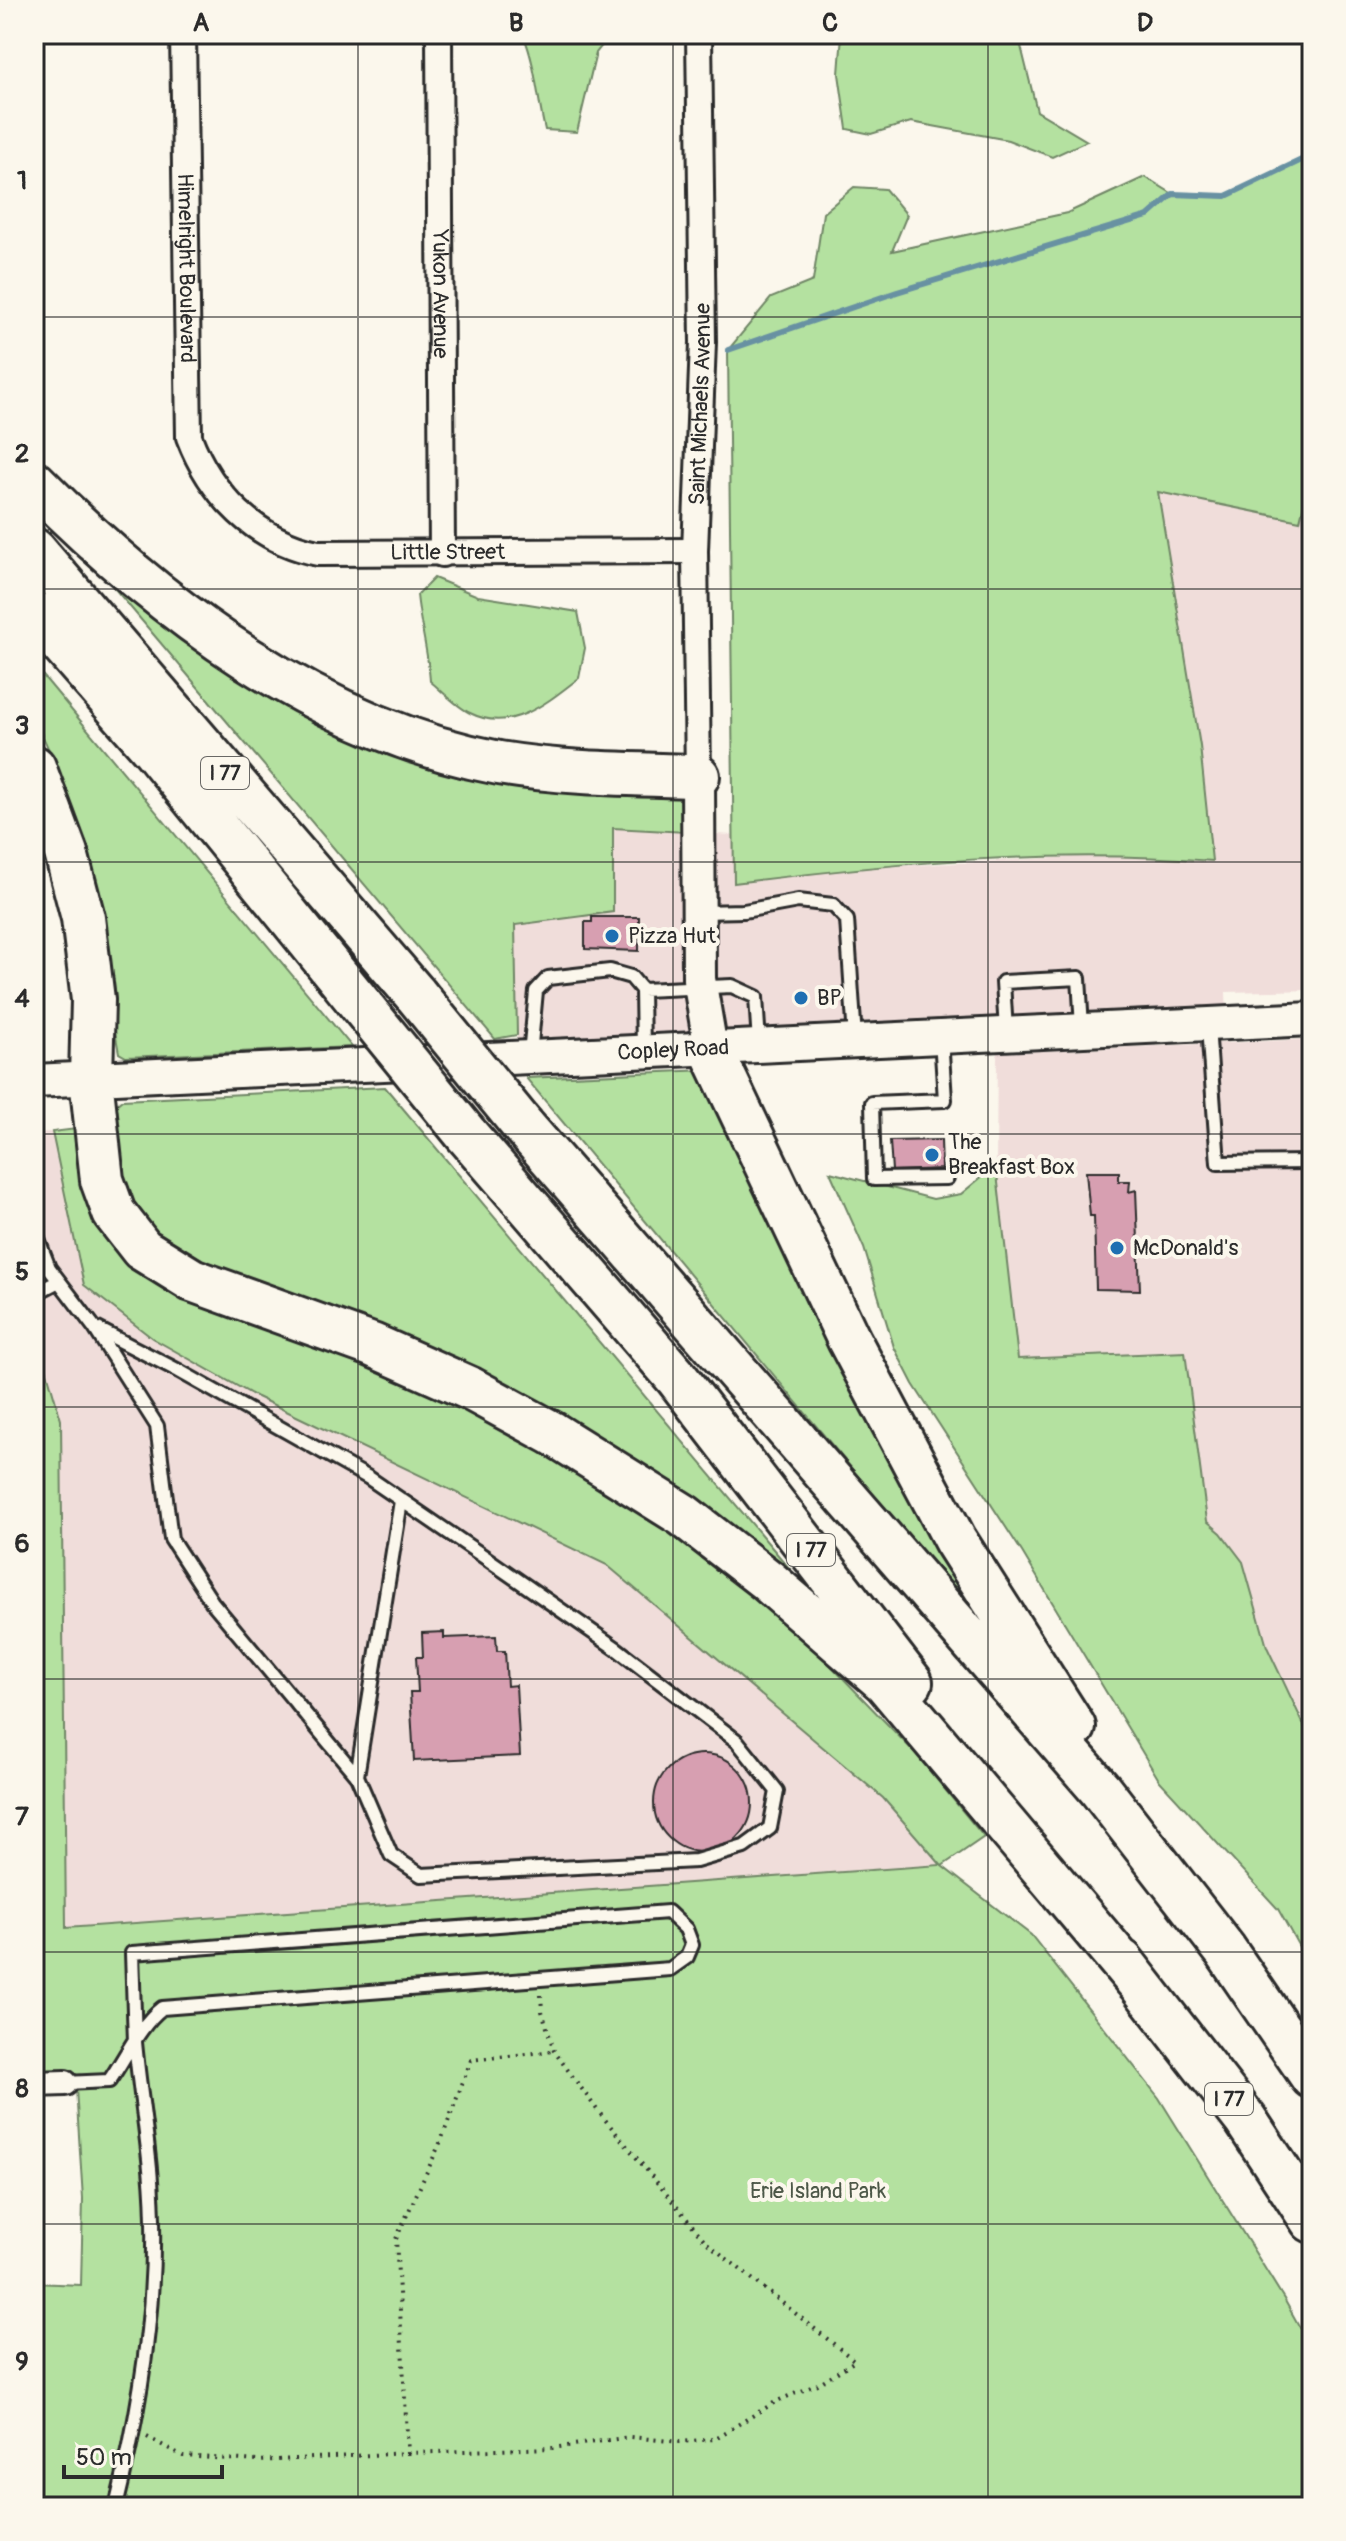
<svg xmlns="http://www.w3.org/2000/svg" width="1346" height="2541" font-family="Pangolin,sans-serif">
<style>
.built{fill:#f0ddda}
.green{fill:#b4e1a0;stroke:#708666;stroke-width:2}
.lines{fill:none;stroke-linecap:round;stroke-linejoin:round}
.stream{stroke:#6791a2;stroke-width:6}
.building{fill:#d79fb1;stroke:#2b2b2b;stroke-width:2}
.lane-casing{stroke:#2b2b2b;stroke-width:18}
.street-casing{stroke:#2b2b2b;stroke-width:30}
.secondary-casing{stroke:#2b2b2b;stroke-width:38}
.highway-casing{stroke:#2b2b2b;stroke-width:48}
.path{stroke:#2b2b2b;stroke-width:4;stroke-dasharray:2 6;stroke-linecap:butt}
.lane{stroke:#fbf7ec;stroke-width:12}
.street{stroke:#fbf7ec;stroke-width:24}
.secondary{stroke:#fbf7ec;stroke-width:32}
.highway{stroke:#fbf7ec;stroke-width:42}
.highway-bridge-casing{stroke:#2b2b2b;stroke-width:48;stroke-linecap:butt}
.highway-bridge{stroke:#fbf7ec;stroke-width:42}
.grid{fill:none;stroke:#2b2b2b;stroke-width:2;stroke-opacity:0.55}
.poi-dot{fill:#1f6fb2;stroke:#fbf7ec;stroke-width:3}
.labels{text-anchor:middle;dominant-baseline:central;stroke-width:8;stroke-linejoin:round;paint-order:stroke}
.shield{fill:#fbf7ec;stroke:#696865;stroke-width:2}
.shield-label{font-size:20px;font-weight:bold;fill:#2b2b2b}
.street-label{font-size:22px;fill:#2b2b2b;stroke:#fbf7ec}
.poi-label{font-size:22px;fill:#2b2b2b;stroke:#fbf7ec;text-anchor:start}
.park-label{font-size:22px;fill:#4d5848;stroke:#fbf7ec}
.neatline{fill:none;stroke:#2b2b2b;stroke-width:3}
.grid-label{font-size:26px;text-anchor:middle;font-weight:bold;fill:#2b2b2b}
</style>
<rect width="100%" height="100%" fill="#fbf7ec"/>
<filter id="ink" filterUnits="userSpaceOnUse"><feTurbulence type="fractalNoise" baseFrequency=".0125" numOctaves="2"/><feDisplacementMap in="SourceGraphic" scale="16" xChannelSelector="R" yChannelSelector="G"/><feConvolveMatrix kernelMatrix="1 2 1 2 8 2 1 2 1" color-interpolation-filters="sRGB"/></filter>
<g filter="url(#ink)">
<path class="built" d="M1312 470V990L1226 992 1227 1017 517 1046 514 925 613 912V828L733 835 734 883 844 869 1128 854 1212 861 1200 746 1158 491 1300 521Z
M1312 1039V1737L1267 1647 1243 1562 1221 1533 1207 1521 1185 1352 1018 1359 996 1165 997 1053Z
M52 1132 84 1285 152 1338 257 1397 607 1565 883 1798 941 1866 66 1928 61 1420 34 1327V1133Z"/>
<path class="green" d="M523 34H611L596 53 577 132 545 130C537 97 536 65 523 34Z
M842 34H1018L1037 111 1087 141 1052 157 1008 140 911 122 871 134 847 129 839 74Z
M1312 155V470L1300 521 1158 492 1200 746 1212 861C1054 848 891 863 734 883L728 350 771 298 813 281 823 213 854 187 885 189 907 215 892 251 1067 213 1145 177 1173 194 1226 196Z
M117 576 296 704 668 787 687 807 686 832 613 828V912L515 925 517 1035 495 1039 110 583Z
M434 578 478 596 578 612 585 648 579 678C548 702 511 734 470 713 456 706 442 691 430 681 428 651 420 625 417 595Z
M34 665 352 1047 126 1057 119 1053 78 833 58 770 34 717Z
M706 1070 891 1462 961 1593 958 1596 526 1078Z
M385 1087 810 1593 152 1243 116 1176 115 1106 122 1100Z
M84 1128 121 1248 546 1442 763 1595 915 1753 984 1837 942 1866 1031 1935 1159 2098 1284 2299 1312 2349V2507H34V2283L81 2285 83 2199 75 2073H34V1327L61 1420 66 1928 941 1865 883 1798 607 1565 257 1397 152 1338 84 1285 52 1132Z
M996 1165 1018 1359 1185 1352 1207 1521 1221 1533 1243 1562 1267 1647 1312 1742V1970L1278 1909 1159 1780 1022 1552 913 1384 894 1347 864 1248 830 1172 933 1199 961 1194Z"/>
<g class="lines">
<path class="stream" d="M728 350 897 292 1148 216 1173 194 1226 196 1312 155"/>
</g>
<path class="building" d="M592 917H639V951L585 949V922H592Z
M941 1140 942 1169 892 1171 890 1141Z
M1086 1172H1119V1181H1130L1129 1192 1136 1190 1140 1290 1096 1289 1094 1216H1090Z
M444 1632V1638L496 1636 497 1651H505L507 1686 516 1685 520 1756 414 1761 410 1692H418L416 1657H423L422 1633Z
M654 1803a49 49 0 1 1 98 0a49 49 0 1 1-98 0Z"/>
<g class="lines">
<g class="lane-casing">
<path id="lane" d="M700 912 744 911 798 901 833 905 847 920 855 1039
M642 990 643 1050
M1208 1027 1218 1163 1312 1162
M1006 1031 1003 982 1079 978 1082 1027
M941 1038 945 1100 872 1103 874 1179 947 1178
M530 1055 536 991 548 978 610 971 631 977 642 990 732 986 756 997 759 1043
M34 1229 49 1268 94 1327 179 1371 369 1478 486 1558 617 1649 737 1741 777 1791 770 1828 744 1847 696 1861 421 1875 391 1855 357 1776 212 1602 171 1539 157 1426 94 1327
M34 1294 59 1281
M357 1776 401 1501
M65 2083 109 2081C126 2057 139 2026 162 2008L670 1969 687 1957 692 1945 686 1929 668 1912 132 1953 135 2042C139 2085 146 2127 150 2169 161 2281 143 2398 116 2507"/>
</g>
<g class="street-casing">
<g id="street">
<path id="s1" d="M183 34 189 437C211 495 256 541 318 553L695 551"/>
<path id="s2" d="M439 34 442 554"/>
<path id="s3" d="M698 776 695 551 703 342 699 34"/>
<path d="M34 2084 65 2083"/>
</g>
</g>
<g class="secondary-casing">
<g id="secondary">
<path d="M698 776 699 979 711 1049"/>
<path id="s4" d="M34 1081 1312 1019"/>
</g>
</g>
<g class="highway-casing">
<path id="highway" d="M34 482C159 609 320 730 499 763 565 774 632 774 698 776
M34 550 416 995
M34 613 154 750 356 999
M34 767 66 853 83 918 93 1000 91 1078 102 1180 114 1213 142 1249 192 1280 372 1345 471 1389 552 1433 683 1515 767 1580 885 1682 1138 1982
M711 1049 849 1340 955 1540 1074 1727
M523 1126 1100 1789 1225 1950 1312 2077
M466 1134 677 1378 911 1682
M1122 1961 1245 2119 1312 2221"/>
</g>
<path class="path" d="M541 1995 542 2011 554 2051 598 2111 706 2242 855 2361 818 2384 777 2401 714 2439 680 2442 630 2437 553 2448 408 2453 396 2239 441 2141 471 2060 554 2051
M147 2437 183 2456 258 2461 408 2453"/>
<use href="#lane" class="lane"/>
<use href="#street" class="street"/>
<use href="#secondary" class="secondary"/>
<use href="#highway" class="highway"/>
<g class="highway-bridge-casing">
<path id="highway-bridge" d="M416 995 523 1126
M356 999 466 1134"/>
</g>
<use href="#highway-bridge" class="highway-bridge"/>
</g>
</g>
<path class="grid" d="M358 34V2507M673 34V2507M988 34V2507M34 317H1312M34 589H1312M34 862H1312M34 1134H1312M34 1407H1312M34 1679H1312M34 1952H1312M34 2224H1312"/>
<g class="poi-dot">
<circle cx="612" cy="936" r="8"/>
<circle cx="801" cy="998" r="8"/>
<circle cx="932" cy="1155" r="8"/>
<circle cx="1117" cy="1248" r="8"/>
</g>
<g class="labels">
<g class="shield">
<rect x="201" y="757" width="48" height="32" rx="6"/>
<rect x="787" y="1534" width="48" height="32" rx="6"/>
<rect x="1205" y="2083" width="48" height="32" rx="6"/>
</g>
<g class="shield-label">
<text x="225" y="773">I 77</text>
<text x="811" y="1550">I 77</text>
<text x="1229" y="2099">I 77</text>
</g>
<g class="street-label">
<text stroke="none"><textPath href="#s1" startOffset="234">Himelright Boulevard</textPath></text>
<text stroke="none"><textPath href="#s2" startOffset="260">Yukon Avenue</textPath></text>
<text stroke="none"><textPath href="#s3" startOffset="372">Saint Michaels Avenue</textPath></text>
<text stroke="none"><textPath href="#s1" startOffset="714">Little Street</textPath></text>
<text stroke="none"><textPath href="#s4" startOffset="640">Copley Road</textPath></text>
</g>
<g class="poi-label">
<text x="628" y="936">Pizza Hut</text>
<text x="817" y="998">BP</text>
<text x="948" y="1142">The<tspan x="948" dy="25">Breakfast Box</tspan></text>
<text x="1133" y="1248">McDonald's</text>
</g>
<g class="park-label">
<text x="818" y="2191">Erie Island Park</text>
</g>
</g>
<rect width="1346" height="2541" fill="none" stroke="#fbf7ec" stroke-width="88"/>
<path d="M64 2465v12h158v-12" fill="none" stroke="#2b2b2b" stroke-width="4"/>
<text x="76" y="2465" font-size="24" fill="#2b2b2b" stroke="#fbf7ec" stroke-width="6" paint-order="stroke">50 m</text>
<rect x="44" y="44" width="1258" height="2453" class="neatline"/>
<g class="grid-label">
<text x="201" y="31">A</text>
<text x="516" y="31">B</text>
<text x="830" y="31">C</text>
<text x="1145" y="31">D</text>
<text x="22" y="189">1</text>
<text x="22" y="462">2</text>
<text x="22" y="734">3</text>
<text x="22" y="1007">4</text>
<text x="22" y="1280">5</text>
<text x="22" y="1552">6</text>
<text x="22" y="1825">7</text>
<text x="22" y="2097">8</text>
<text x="22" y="2370">9</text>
</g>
</svg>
